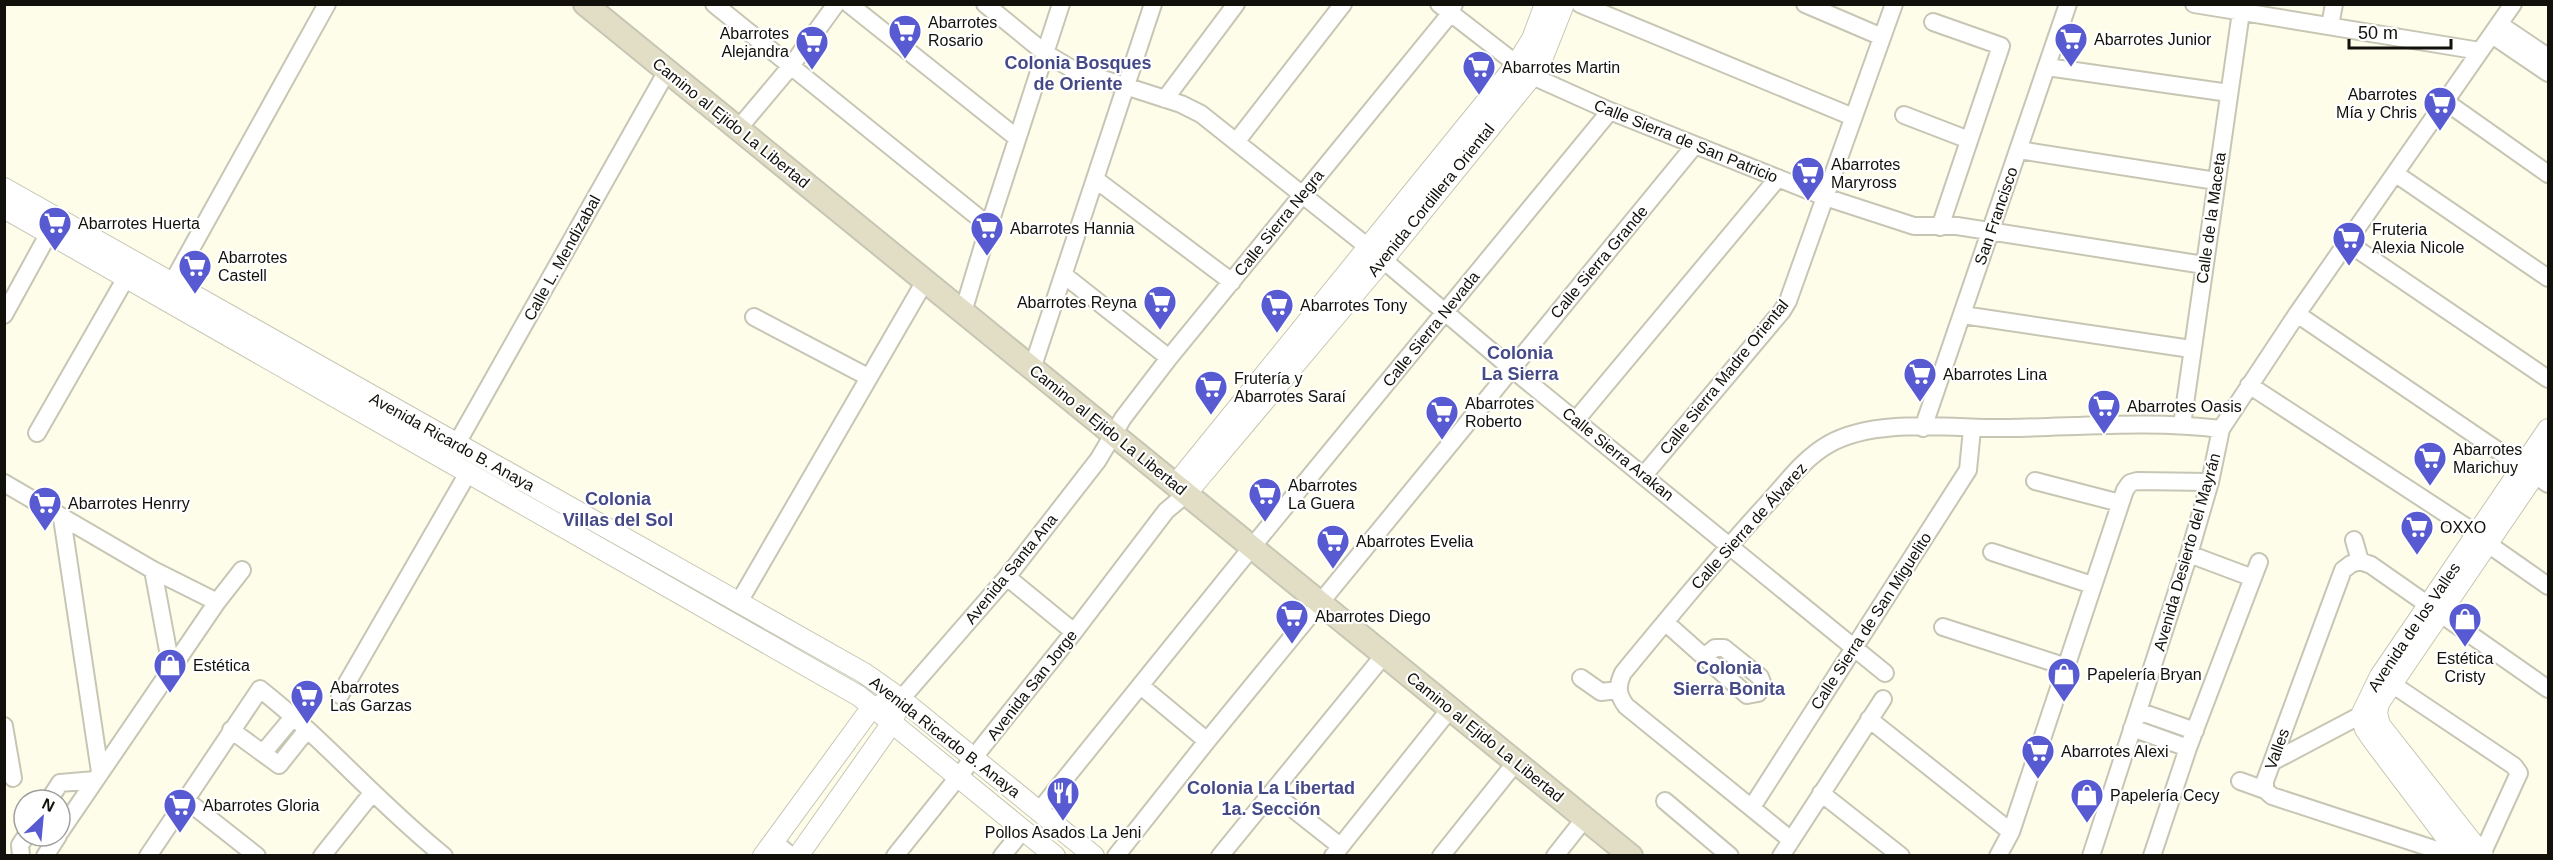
<svg xmlns="http://www.w3.org/2000/svg" width="2553" height="860" font-family="Helvetica,sans-serif">
<style>
.lines{fill:none;stroke-linecap:round;stroke-linejoin:round}
.minor-casing{stroke:#c7c6b4;stroke-width:20}
.tertiary-casing{stroke:#c7c6b4;stroke-width:22}
.secondary-casing{stroke:#c7c6b4;stroke-width:26}
.minor{stroke:#fff;stroke-width:16}
.tertiary{stroke:#fff;stroke-width:20}
.secondary{stroke:#e1dec5;stroke-width:22}
.labels{text-anchor:middle;dominant-baseline:central;stroke-width:4.5;stroke-linejoin:round;paint-order:stroke}
.poi-label{font-size:16px;fill:#11100a;stroke:#fff;text-anchor:start}
.street-label{font-size:16px;fill:#11100a;stroke:#fff}
.neighbourhood-label{font-size:18px;font-weight:bold;fill:#454a87;stroke:#fff}
</style>
<rect width="100%" height="100%" fill="#fefdea"/>
<g class="lines">
<g class="minor-casing">
<path id="minor" d="M714 4 989 226
M849 4 1017 138
M985 4 1045 53 1072 69 1181 104 1201 114 1368 247 1511 368 1885 673
M1439 4 1532 76 1610 111 1825 197 1914 226H1957L2204 265
M1580 4 1853 117
M1805 4 1882 37
M2194 4 2480 51
M1933 22 2001 46 1940 227
M2499 24 2548 57
M2330 26 2334 4
M2492 35 2548 73
M2047 67 2229 93
M1165 99 1236 4
M2446 102 2548 174
M1904 115 1969 140
M738 129 791 66 836 4
M1236 142 1343 4
M2019 150 2216 181
M2396 174 2548 278
M1095 179 1232 282
M2348 243 2548 379
M1064 275 1169 358
M167 292 327 4
M963 312 989 226 1061 4
M2297 314 2522 467
M4 315 49 233
M1963 315 2191 349
M754 317 868 377
M1032 369 1153 4
M2249 385 2477 534
M1576 420 1778 178
M2182 425 2241 12
M1923 428 2068 4
M37 433 127 276
M456 445 667 71
M1644 475 1782 311 1788 301 1894 4
M2535 475 2548 484
M2035 481 2120 503
M4 483 153 570 217 602
M62 518 100 772
M2354 540 2360 561
M2488 544 2548 586
M1992 552 2092 585
M2189 554 2253 578
M2360 561 2371 565 2548 689
M153 570 172 672
M1007 577 1074 632
M739 602 925 281
M1665 622 1747 695 1758 693 1763 685 1760 677 1724 648H1715L1705 656
M1943 627 2064 666
M1581 678 1601 692 1618 690
M2383 678 2514 766 2519 773 2483 852
M1141 686 1207 741
M340 695 468 473
M901 699 1007 577 1098 460 1123 418 1169 358 1450 14 1454 4
M2138 711 2195 731
M1869 719 2011 832
M4 726 13 778
M2132 728 2188 748
M231 730 279 765 306 731
M263 753 294 716
M2272 762 2361 715 2374 714
M2240 781 2265 790 2272 796 2440 851 2457 850
M2265 790V781L2343 570 2351 564 2360 561
M1272 792 1340 846
M1821 793 1901 856
M49 800 60 783 95 780
M186 800 257 856
M1665 801 1730 856
M1752 807 1968 470 1972 429
M1039 811 1252 547 1610 111
M60 832 217 602 242 570
M1791 840 1626 706C1617 694 1617 686 1623 673 1670 616 1717 558 1767 504 1786 483 1804 458 1829 444 1877 417 1954 429 2008 428 2078 427 2151 420 2221 429
M773 841 791 856
M21 856 20 845 26 836
M45 856 58 836
M148 856 260 689C325 740 379 804 444 856
M322 856 373 792
M895 856 1074 632 1166 511 1186 494
M1002 856 1023 830
M1116 856 1207 741 1695 145
M1220 856 1384 655
M1333 856 1450 709
M1441 856 1516 762
M1555 856 1585 818
M1781 856 1883 699
M1998 856 2011 832 2125 490 2130 483 2137 481 2210 482
M2091 856 2189 554 2210 482 2221 429 2297 314 2513 4
M2152 856 2188 748 2259 562"/>
</g>
<g class="tertiary-casing">
<path id="tertiary" d="M4 188 864 673 901 699 1094 856
M4 208 859 696 1055 856
M1175 485 1515 66 1532 39 1545 4
M1186 494 1383 260 1532 76 1541 62 1564 4
M763 856 872 707 884 704
M798 856 892 723 896 712
M2460 856 2374 742 2365 729 2361 715 2380 676 2548 429
M2483 856 2380 725 2377 713 2379 703 2548 455"/>
</g>
<g class="secondary-casing">
<path id="secondary" d="M585 4 1631 856"/>
</g>
<use href="#minor" class="minor"/>
<use href="#tertiary" class="tertiary"/>
<use href="#secondary" class="secondary"/>
</g>
<defs>
<g id="supermarket-pin" transform="scale(1.725)"><path d="M0 17L-7.5 6A9.5 9.5 0 1 1 7.5 6Z" fill="#585ad1" stroke="#fff"/><path d="M-6-5.5h2.5l.6 2H6L4.5 2H-2.5L-4.4-4H-6ZM-1.5 3.2a1.3 1.3 0 1 0 .1 0ZM3 3.2a1.3 1.3 0 1 0 .1 0Z" fill="#fff"/></g>
<g id="shop-pin" transform="scale(1.725)"><path d="M0 17L-7.5 6A9.5 9.5 0 1 1 7.5 6Z" fill="#585ad1" stroke="#fff"/><path d="M-5-2.5h2.3a2.7 3.5 0 0 1 5.4 0H5L5.5 6h-11ZM-1.5-2.5h3a1.5 2.3 0 0 0-3 0Z" fill="#fff"/></g>
<g id="restaurant-pin" transform="scale(1.725)"><path d="M0 17L-7.5 6A9.5 9.5 0 1 1 7.5 6Z" fill="#585ad1" stroke="#fff"/><path d="M-5-6h1v4h1v-4h1v4h1v-4h1v5L-1.5 .5V6h-2V.5L-5-1ZM5-6V6H3V1.5H1.5Q1.5-4 5-6Z" fill="#fff"/></g>
</defs>
<g fill-rule="evenodd">
<use href="#supermarket-pin" x="905" y="31"/>
<use href="#supermarket-pin" x="2071" y="39"/>
<use href="#supermarket-pin" x="812" y="42"/>
<use href="#supermarket-pin" x="1479" y="67"/>
<use href="#supermarket-pin" x="2440" y="103"/>
<use href="#supermarket-pin" x="1808" y="173"/>
<use href="#supermarket-pin" x="55" y="223"/>
<use href="#supermarket-pin" x="987" y="228"/>
<use href="#supermarket-pin" x="2349" y="238"/>
<use href="#supermarket-pin" x="195" y="266"/>
<use href="#supermarket-pin" x="1160" y="302"/>
<use href="#supermarket-pin" x="1277" y="305"/>
<use href="#supermarket-pin" x="1920" y="374"/>
<use href="#supermarket-pin" x="1211" y="387"/>
<use href="#supermarket-pin" x="2104" y="406"/>
<use href="#supermarket-pin" x="1442" y="412"/>
<use href="#supermarket-pin" x="2430" y="458"/>
<use href="#supermarket-pin" x="1265" y="494"/>
<use href="#supermarket-pin" x="45" y="503"/>
<use href="#supermarket-pin" x="2417" y="527"/>
<use href="#supermarket-pin" x="1333" y="541"/>
<use href="#supermarket-pin" x="1292" y="616"/>
<use href="#shop-pin" x="2465" y="619"/>
<use href="#shop-pin" x="170" y="665"/>
<use href="#shop-pin" x="2064" y="674"/>
<use href="#supermarket-pin" x="307" y="696"/>
<use href="#supermarket-pin" x="2038" y="751"/>
<use href="#restaurant-pin" x="1063" y="793"/>
<use href="#shop-pin" x="2087" y="795"/>
<use href="#supermarket-pin" x="180" y="805"/>
</g>
<g class="labels">
<g class="poi-label">
<text x="928" y="22">Abarrotes<tspan x="928" dy="18">Rosario</tspan></text>
<text x="789" y="33" text-anchor="end">Abarrotes<tspan x="789" dy="18">Alejandra</tspan></text>
<text x="2094" y="39">Abarrotes Junior</text>
<text x="1502" y="67">Abarrotes Martin</text>
<text x="2417" y="94" text-anchor="end">Abarrotes<tspan x="2417" dy="18">Mía y Chris</tspan></text>
<text x="1831" y="164">Abarrotes<tspan x="1831" dy="18">Maryross</tspan></text>
<text x="78" y="223">Abarrotes Huerta</text>
<text x="1010" y="228">Abarrotes Hannia</text>
<text x="2372" y="229">Fruteria<tspan x="2372" dy="18">Alexia Nicole</tspan></text>
<text x="218" y="257">Abarrotes<tspan x="218" dy="18">Castell</tspan></text>
<text x="1137" y="302" text-anchor="end">Abarrotes Reyna</text>
<text x="1300" y="305">Abarrotes Tony</text>
<text x="1943" y="374">Abarrotes Lina</text>
<text x="1234" y="378">Frutería y<tspan x="1234" dy="18">Abarrotes Saraí</tspan></text>
<text x="1465" y="403">Abarrotes<tspan x="1465" dy="18">Roberto</tspan></text>
<text x="2127" y="406">Abarrotes Oasis</text>
<text x="2453" y="449">Abarrotes<tspan x="2453" dy="18">Marichuy</tspan></text>
<text x="1288" y="485">Abarrotes<tspan x="1288" dy="18">La Guera</tspan></text>
<text x="68" y="503">Abarrotes Henrry</text>
<text x="2440" y="527">OXXO</text>
<text x="1356" y="541">Abarrotes Evelia</text>
<text x="1315" y="616">Abarrotes Diego</text>
<text x="2465" y="658" text-anchor="middle">Estética<tspan x="2465" dy="18">Cristy</tspan></text>
<text x="193" y="665">Estética</text>
<text x="2087" y="674">Papelería Bryan</text>
<text x="330" y="687">Abarrotes<tspan x="330" dy="18">Las Garzas</tspan></text>
<text x="2061" y="751">Abarrotes Alexi</text>
<text x="2110" y="795">Papelería Cecy</text>
<text x="203" y="805">Abarrotes Gloria</text>
<text x="1063" y="832" text-anchor="middle">Pollos Asados La Jeni</text>
</g>
<g class="street-label">
<text transform="translate(731 123) rotate(39)">Camino al Ejido La Libertad</text>
<text transform="translate(1686 141) rotate(22)">Calle Sierra de San Patricio</text>
<text transform="translate(1431 200) rotate(-51)">Avenida Cordillera Oriental</text>
<text transform="translate(1996 216) rotate(-71)">San Francisco</text>
<text transform="translate(2211 218) rotate(-82)">Calle de la Maceta</text>
<text transform="translate(1279 223) rotate(-51)">Calle Sierra Negra</text>
<text transform="translate(562 258) rotate(-61)">Calle L. Mendizabal</text>
<text transform="translate(1599 262) rotate(-50)">Calle Sierra Grande</text>
<text transform="translate(1431 329) rotate(-51)">Calle Sierra Nevada</text>
<text transform="translate(1724 377) rotate(-51)">Calle Sierra Madre Oriental</text>
<text transform="translate(1108 430) rotate(39)">Camino al Ejido La Libertad</text>
<text transform="translate(452 442) rotate(29)">Avenida Ricardo B. Anaya</text>
<text transform="translate(1618 454) rotate(39)">Calle Sierra Arakan</text>
<text transform="translate(1749 526) rotate(-48)">Calle Sierra de Álvarez</text>
<text transform="translate(2187 552) rotate(-74)">Avenida Desierto del Mayrán</text>
<text transform="translate(1011 569) rotate(-51)">Avenida Santa Ana</text>
<text transform="translate(1871 621) rotate(-57)">Calle Sierra de San Miguelito</text>
<text transform="translate(2414 627) rotate(-56)">Avenida de los Valles</text>
<text transform="translate(1032 685) rotate(-52)">Avenida San Jorge</text>
<text transform="translate(945 737) rotate(38)">Avenida Ricardo B. Anaya</text>
<text transform="translate(1485 737) rotate(39)">Camino al Ejido La Libertad</text>
<text transform="translate(2277 749) rotate(-70)">Valles</text>
</g>
<g class="neighbourhood-label">
<text x="1078" y="63">Colonia Bosques<tspan x="1078" dy="21">de Oriente</tspan></text>
<text x="1520" y="353">Colonia<tspan x="1520" dy="21">La Sierra</tspan></text>
<text x="618" y="499">Colonia<tspan x="618" dy="21">Villas del Sol</tspan></text>
<text x="1729" y="668">Colonia<tspan x="1729" dy="21">Sierra Bonita</tspan></text>
<text x="1271" y="788">Colonia La Libertad<tspan x="1271" dy="21">1a. Sección</tspan></text>
</g>
</g>
<rect width="2553" height="860" fill="none" stroke="#11100a" stroke-width="12"/>
<g transform="translate(42 818) rotate(26)"><circle r="28" fill="#ffffff" stroke="#a09f9d" stroke-width="1.5"/>
<path d="M0-4.5L10 22L0 15L-10 22Z" fill="#585ad1"/>
<text y="-9" font-size="16" font-weight="bold" text-anchor="middle" fill="#11100a">N</text>
</g>
<path d="M2349 39v9h102v-9" fill="none" stroke="#11100a" stroke-width="3"/>
<text x="2358" y="39" font-size="18" fill="#11100a" stroke="#ffffff" stroke-width="4.5" paint-order="stroke">50 m</text>
</svg>
